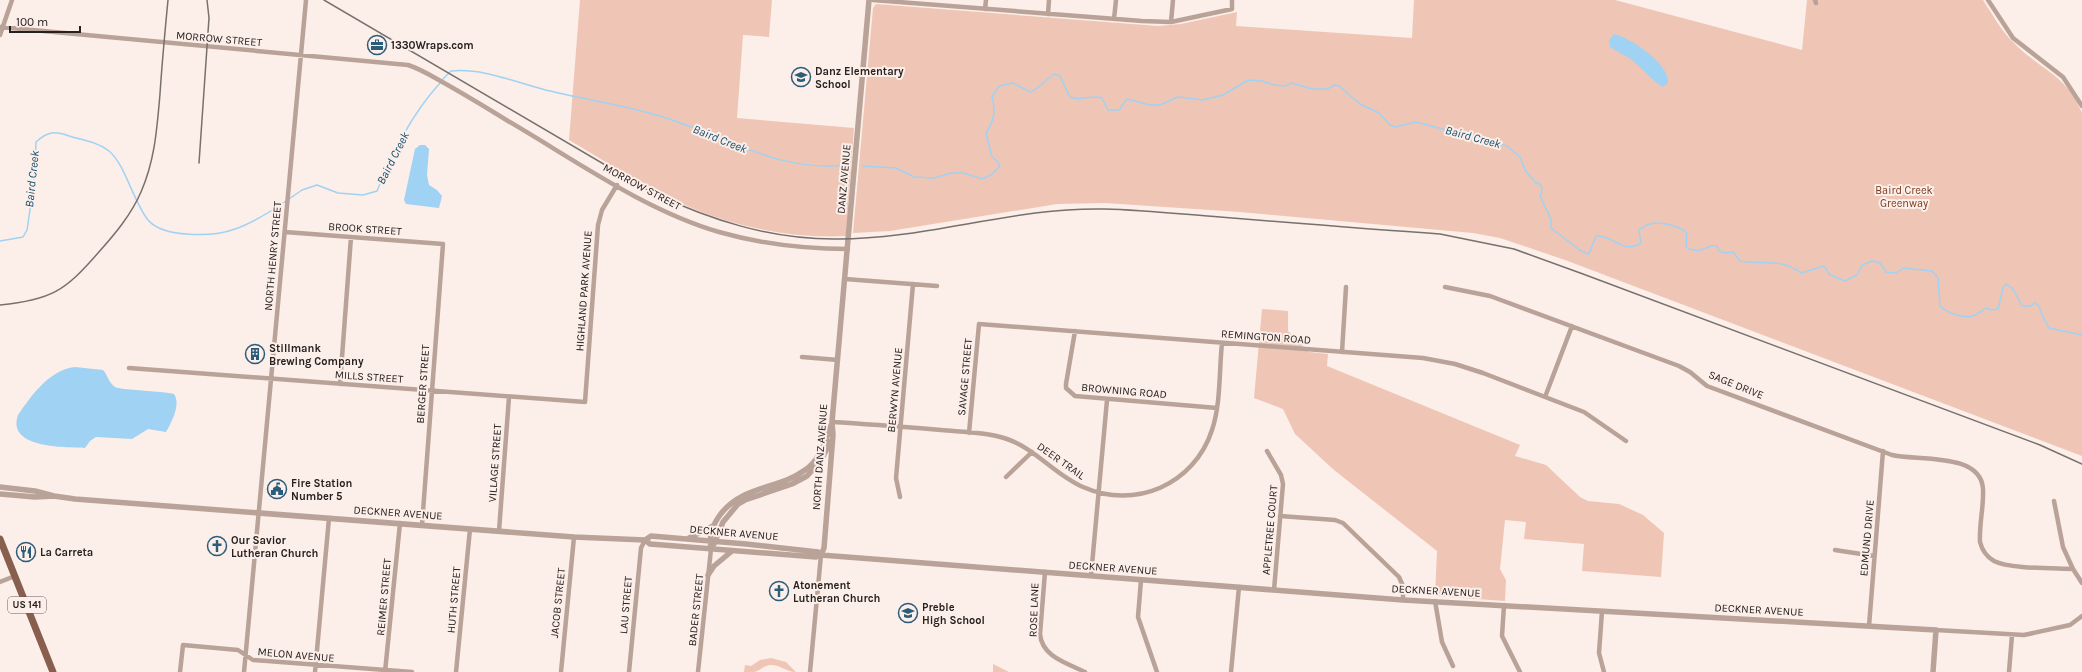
<svg xmlns="http://www.w3.org/2000/svg" width="2082" height="672" font-family="Karla,sans-serif">
<style>
.green{fill:#efc6b5}
.water{fill:#a0d2f3}
.lines{fill:none;stroke-linecap:round;stroke-linejoin:round}
.stream{stroke:#a0d2f3;stroke-width:1.5}
.minor{stroke:#b9a298;stroke-width:4.5}
.tertiary{stroke:#b9a298;stroke-width:5.5}
.primary{stroke:#885f4f;stroke-width:7}
.rail{stroke:#78706c;stroke-width:1.5}
.labels{text-anchor:middle;dominant-baseline:central;stroke-width:4;stroke-linejoin:round;paint-order:stroke}
.shield{fill:#fceee9;stroke:#665e5c;stroke-width:1}
.shield-label{font-size:10px;font-weight:bold;fill:#26211f}
.street-label{font-size:11px;fill:#26211f;stroke:#fceee9}
.poi-label{font-size:11px;font-weight:bold;fill:#26211f;stroke:#fceee9;text-anchor:start}
.park-label{font-size:11px;fill:#7b3a1d;stroke:#fceee9}
.water-label{font-size:12px;font-style:italic;fill:#124e6e;stroke:#fceee9}
</style>
<rect width="100%" height="100%" fill="#fceee9"/>
<path class="green" d="M580 0H772L769 37 743 35 737 118 854 128 846 236C790 239 731 226 680 203 642 185 606 162 569 140Z
M1414 0H1615L1802 50 1807 0H1983C1993 15 2001 31 2014 43 2040 70 2066 74 2082 113V456L1565 260 1500 238 1473 233 1240 212 1105 203 1057 204 890 231 853 233 873 8 876 4 1158 26 1181 24 1237 12 1236 26 1412 38Z
M1262 309 1288 311V331L1309 352 1328 354 1327 366 1520 445 1515 456 1546 465 1580 497 1588 501 1619 504 1643 515 1664 533 1661 577 1582 571 1584 544 1524 539 1526 522 1505 520 1500 569 1506 580 1505 601 1435 596 1437 551 1334 470 1295 434 1283 409 1254 398Z
M771 658 786 662 796 672C786 672 781 665 771 665 764 665 760 671 754 672 751 672 747 672 744 672L745 665 751 666 760 660Z
M993 664 1009 672H993Z"/>
<path class="water" d="M1614 34C1631 38 1670 64 1668 83L1663 87C1651 80 1643 69 1632 60 1627 56 1617 52 1610 47L1609 40Z
M420 145H425L429 149 427 175 429 185 437 190 442 196 439 208 406 204 404 200 415 149Z
M75 367 103 370C107 374 109 383 115 387 119 390 163 391 174 394 181 404 172 422 166 432L148 429 132 439 96 437 90 441 85 448C66 447 6 449 18 415 32 395 49 370 75 367Z"/>
<g class="lines">
<path class="stream" d="M442 80 451 71C482 68 512 81 542 89 584 100 628 105 669 119 730 139 779 172 846 165
M863 166 896 168 914 177 934 178 951 173H964L982 179 991 175 1000 166 998 162 992 157 986 133C994 121 996 111 992 97L999 86 1013 83 1030 92C1040 88 1045 80 1054 74L1060 76 1070 97C1081 102 1091 94 1102 98L1108 110H1119L1127 99 1150 105H1160L1178 97 1203 100 1223 95 1248 80 1262 81 1274 85 1285 86 1292 83 1312 89H1327L1335 85 1339 86 1360 104 1379 113 1390 125 1395 127 1416 122 1507 146 1520 157 1525 170 1535 182 1541 185 1542 190 1540 196 1551 219V228L1581 251 1589 254 1596 236C1615 235 1622 255 1641 243L1639 230C1642 228 1647 224 1650 224 1661 221 1679 226 1687 233L1686 247C1702 256 1705 244 1717 246L1719 251 1725 253 1733 252 1740 261C1762 265 1782 258 1801 273L1824 266 1830 275 1845 281 1857 275 1862 265 1872 261 1880 263 1886 272 1896 273 1903 268 1932 271 1938 278 1940 306C1947 313 1966 320 1975 315 1979 313 1983 310 1986 308L1992 310 1998 309 2003 288 2006 284 2013 289 2022 306H2030L2035 303 2039 306 2043 317 2049 328 2082 335
M289 199 302 190 317 185 338 193 363 195 377 191C393 152 411 115 440 83
M0 241 23 237 27 230 34 183 36 142C48 131 55 131 69 136 82 140 98 142 109 151 125 164 133 201 148 220 163 238 214 237 235 229 253 223 270 212 286 201"/>
<path class="minor" d="M873 0 1142 21 1171 22 1232 9V0
M1815 0 1816 3
M1988 0 2013 38 2063 77 2082 106
M985 9 986 0
M1048 14 1049 0
M1114 19 1116 0
M1171 22 1173 0
M0 27 408 65C421 69 433 77 446 84 467 96 487 108 508 121 575 160 644 210 719 232 761 244 804 249 848 249
M0 35 12 0
M285 232 443 244 422 525
M845 279 937 286
M1445 287 1490 296 1679 366 1690 372 1707 386 1892 455C1916 461 1981 452 1983 489 1984 506 1979 524 1980 542 1982 550 1987 557 1994 561 2009 569 2055 568 2073 569
M1075 331 1066 384V388L1075 396 1217 408
M1342 352 1346 287
M802 357 838 360
M129 368 585 402 598 225 602 210 617 185
M340 384 351 237
M1545 397 1572 326
M832 422C868 424 905 427 941 430 963 432 986 432 1007 439 1036 449 1055 475 1083 487 1135 510 1194 485 1212 430 1221 403 1219 371 1222 343
M969 433 979 324 1423 358 1455 364 1483 373 1584 412 1626 441
M1267 451 1281 475 1283 484 1274 590
M1006 477 1032 452
M900 497 896 478 913 284
M2054 501 2063 547 2073 569 2082 583
M1280 516 1335 520 1343 523 1399 577 1403 586V600
M499 531 509 397
M1835 550 1874 556
M1045 572 1040 634C1042 657 1067 663 1085 672
M1091 576 1107 400
M1141 580 1138 617 1157 672
M0 582 15 576
M1435 601 1442 642 1453 666
M1504 605 1502 636 1520 672
M1602 611 1599 653 1604 672
M1869 626 1883 451
M1936 630 2024 635 2070 625 2082 616
M180 672 183 645 238 650 253 660 412 672
M244 672 306 0
M315 672 329 518
M385 672 400 523
M456 672 470 529
M561 672 574 537
M629 672 641 548 645 540
M698 672 711 549
M810 672 821 555
M1231 672 1239 587
M2009 672 2012 635"/>
<path class="tertiary" d="M0 487 35 491 54 496 75 499 574 537 645 540 651 536 746 544 818 552 821 555
M0 494 35 497 54 496
M689 538 713 526
M645 540 650 544 816 557 821 555 1403 600 1936 630 1933 672
M714 544 723 522 738 504 745 500 792 484 807 476 820 462 831 441
M711 549C709 535 712 526 720 515 742 485 778 490 805 470 821 459 825 441 832 423
M821 555 824 548 833 435 832 422 869 0
M708 575 714 566 732 551"/>
<path class="primary" d="M0 539 53 672"/>
<path class="rail" d="M324 0 653 193C711 220 769 239 834 239 925 240 1013 207 1104 209 1143 210 1181 214 1220 217 1293 223 1366 229 1440 234L1514 249 1583 274 2040 445 2082 464
M199 163 209 18 207 0
M0 305C51 300 65 291 98 253 115 234 131 215 141 192 155 160 157 128 160 94 162 63 165 31 168 0"/>
</g>
<defs>
<g id="office-ring" transform="scale(1)"><circle r="9.5" fill="#fceee9" stroke="#2b5d7b" stroke-width="1.5"/><path d="M-6-3h4V-5.5h4V-3h4V5H-6ZM-1-4.5V-3h2v-1.5ZM-6 0V1H6V0Z" fill="#2b5d7b"/></g>
<g id="school-ring" transform="scale(1)"><circle r="9.5" fill="#fceee9" stroke="#2b5d7b" stroke-width="1.5"/><path d="M0-5L7-2L0 1L-7-2ZM-4 1L0 2.5L4 1V4Q0 6-4 4Z" fill="#2b5d7b"/></g>
<g id="building-ring" transform="scale(1)"><circle r="9.5" fill="#fceee9" stroke="#2b5d7b" stroke-width="1.5"/><path d="M-4-6H4V6H1V3H-1V6H-4ZM-2.5-4.3h1.7v1.8h-1.7ZM.8-4.3h1.7v1.8H.8ZM-2.5-1h1.7V.8h-1.7ZM.8-1h1.7V.8H.8Z" fill="#2b5d7b"/></g>
<g id="civic-ring" transform="scale(1)"><circle r="9.5" fill="#fceee9" stroke="#2b5d7b" stroke-width="1.5"/><path d="M-.6-6.5H3V-4.5H.6V-3L4-1V1h2V6H-6V1h2V-1L-.6-3ZM-1.2 2.5V6h2.4V2.5Z" fill="#2b5d7b"/></g>
<g id="church-ring" transform="scale(1)"><circle r="9.5" fill="#fceee9" stroke="#2b5d7b" stroke-width="1.5"/><path d="M-1.2-6h2.4v3.5h3.3v2.4h-3.3V6h-2.4V-.1h-3.3v-2.4h3.3Z" fill="#2b5d7b"/></g>
<g id="restaurant-ring" transform="scale(1)"><circle r="9.5" fill="#fceee9" stroke="#2b5d7b" stroke-width="1.5"/><path d="M-5-6h1v4h1v-4h1v4h1v-4h1v5L-1.5 .5V6h-2V.5L-5-1ZM5-6V6H3V1.5H1.5Q1.5-4 5-6Z" fill="#2b5d7b"/></g>
</defs>
<g fill-rule="evenodd">
<use href="#office-ring" x="377" y="45"/>
<use href="#school-ring" x="801" y="77"/>
<use href="#building-ring" x="255" y="354"/>
<use href="#civic-ring" x="277" y="489"/>
<use href="#church-ring" x="217" y="546"/>
<use href="#restaurant-ring" x="26" y="552"/>
<use href="#church-ring" x="779" y="591"/>
<use href="#school-ring" x="908" y="613"/>
</g>
<g class="labels">
<rect class="shield" x="8" y="597" width="38" height="16" rx="3"/>
<g class="shield-label">
<text x="27" y="605">US 141</text>
</g>
<g class="street-label">
<text transform="translate(219 39) rotate(5)">MORROW STREET</text>
<text transform="translate(844 179) rotate(-85)">DANZ AVENUE</text>
<text transform="translate(642 187) rotate(28)">MORROW STREET</text>
<text transform="translate(365 229) rotate(4)">BROOK STREET</text>
<text transform="translate(273 256) rotate(-85)">NORTH HENRY STREET</text>
<text transform="translate(584 291) rotate(-86)">HIGHLAND PARK AVENUE</text>
<text transform="translate(1266 337) rotate(4)">REMINGTON ROAD</text>
<text transform="translate(369 377) rotate(4)">MILLS STREET</text>
<text transform="translate(965 377) rotate(-85)">SAVAGE STREET</text>
<text transform="translate(423 384) rotate(-86)">BERGER STREET</text>
<text transform="translate(1736 385) rotate(22)">SAGE DRIVE</text>
<text transform="translate(895 390) rotate(-85)">BERWYN AVENUE</text>
<text transform="translate(1124 391) rotate(5)">BROWNING ROAD</text>
<text transform="translate(820 457) rotate(-86)">NORTH DANZ AVENUE</text>
<text transform="translate(1061 461) rotate(35)">DEER TRAIL</text>
<text transform="translate(495 463) rotate(-86)">VILLAGE STREET</text>
<text transform="translate(398 513) rotate(4)">DECKNER AVENUE</text>
<text transform="translate(1270 530) rotate(-85)">APPLETREE COURT</text>
<text transform="translate(734 533) rotate(5)">DECKNER AVENUE</text>
<text transform="translate(1867 538) rotate(-85)">EDMUND DRIVE</text>
<text transform="translate(1113 568) rotate(4)">DECKNER AVENUE</text>
<text transform="translate(1436 591) rotate(3)">DECKNER AVENUE</text>
<text transform="translate(384 597) rotate(-85)">REIMER STREET</text>
<text transform="translate(454 600) rotate(-85)">HUTH STREET</text>
<text transform="translate(558 603) rotate(-84)">JACOB STREET</text>
<text transform="translate(626 605) rotate(-85)">LAU STREET</text>
<text transform="translate(696 610) rotate(-84)">BADER STREET</text>
<text transform="translate(1034 610) rotate(-88)">ROSE LANE</text>
<text transform="translate(1759 610) rotate(3)">DECKNER AVENUE</text>
<text transform="translate(296 655) rotate(5)">MELON AVENUE</text>
</g>
<g class="poi-label">
<text x="391" y="45">1330Wraps.com</text>
<text x="815" y="71">Danz Elementary<tspan x="815" dy="13">School</tspan></text>
<text x="269" y="348">Stillmank<tspan x="269" dy="13">Brewing Company</tspan></text>
<text x="291" y="483">Fire Station<tspan x="291" dy="13">Number 5</tspan></text>
<text x="231" y="540">Our Savior<tspan x="231" dy="13">Lutheran Church</tspan></text>
<text x="40" y="552">La Carreta</text>
<text x="793" y="585">Atonement<tspan x="793" dy="13">Lutheran Church</tspan></text>
<text x="922" y="607">Preble<tspan x="922" dy="13">High School</tspan></text>
</g>
<g class="park-label">
<text x="1904" y="190">Baird Creek<tspan x="1904" dy="13">Greenway</tspan></text>
</g>
<g class="water-label">
<text transform="translate(1473 137) rotate(15)">Baird Creek</text>
<text transform="translate(720 139) rotate(22)">Baird Creek</text>
<text transform="translate(393 158) rotate(-63)">Baird Creek</text>
<text transform="translate(32 179) rotate(-84)">Baird Creek</text>
</g>
</g>
<path d="M10 26v6h70v-6" fill="none" stroke="#26211f" stroke-width="2"/>
<text x="16" y="26" font-size="12" fill="#26211f" stroke="#fceee9" stroke-width="3" paint-order="stroke">100 m</text>
</svg>
